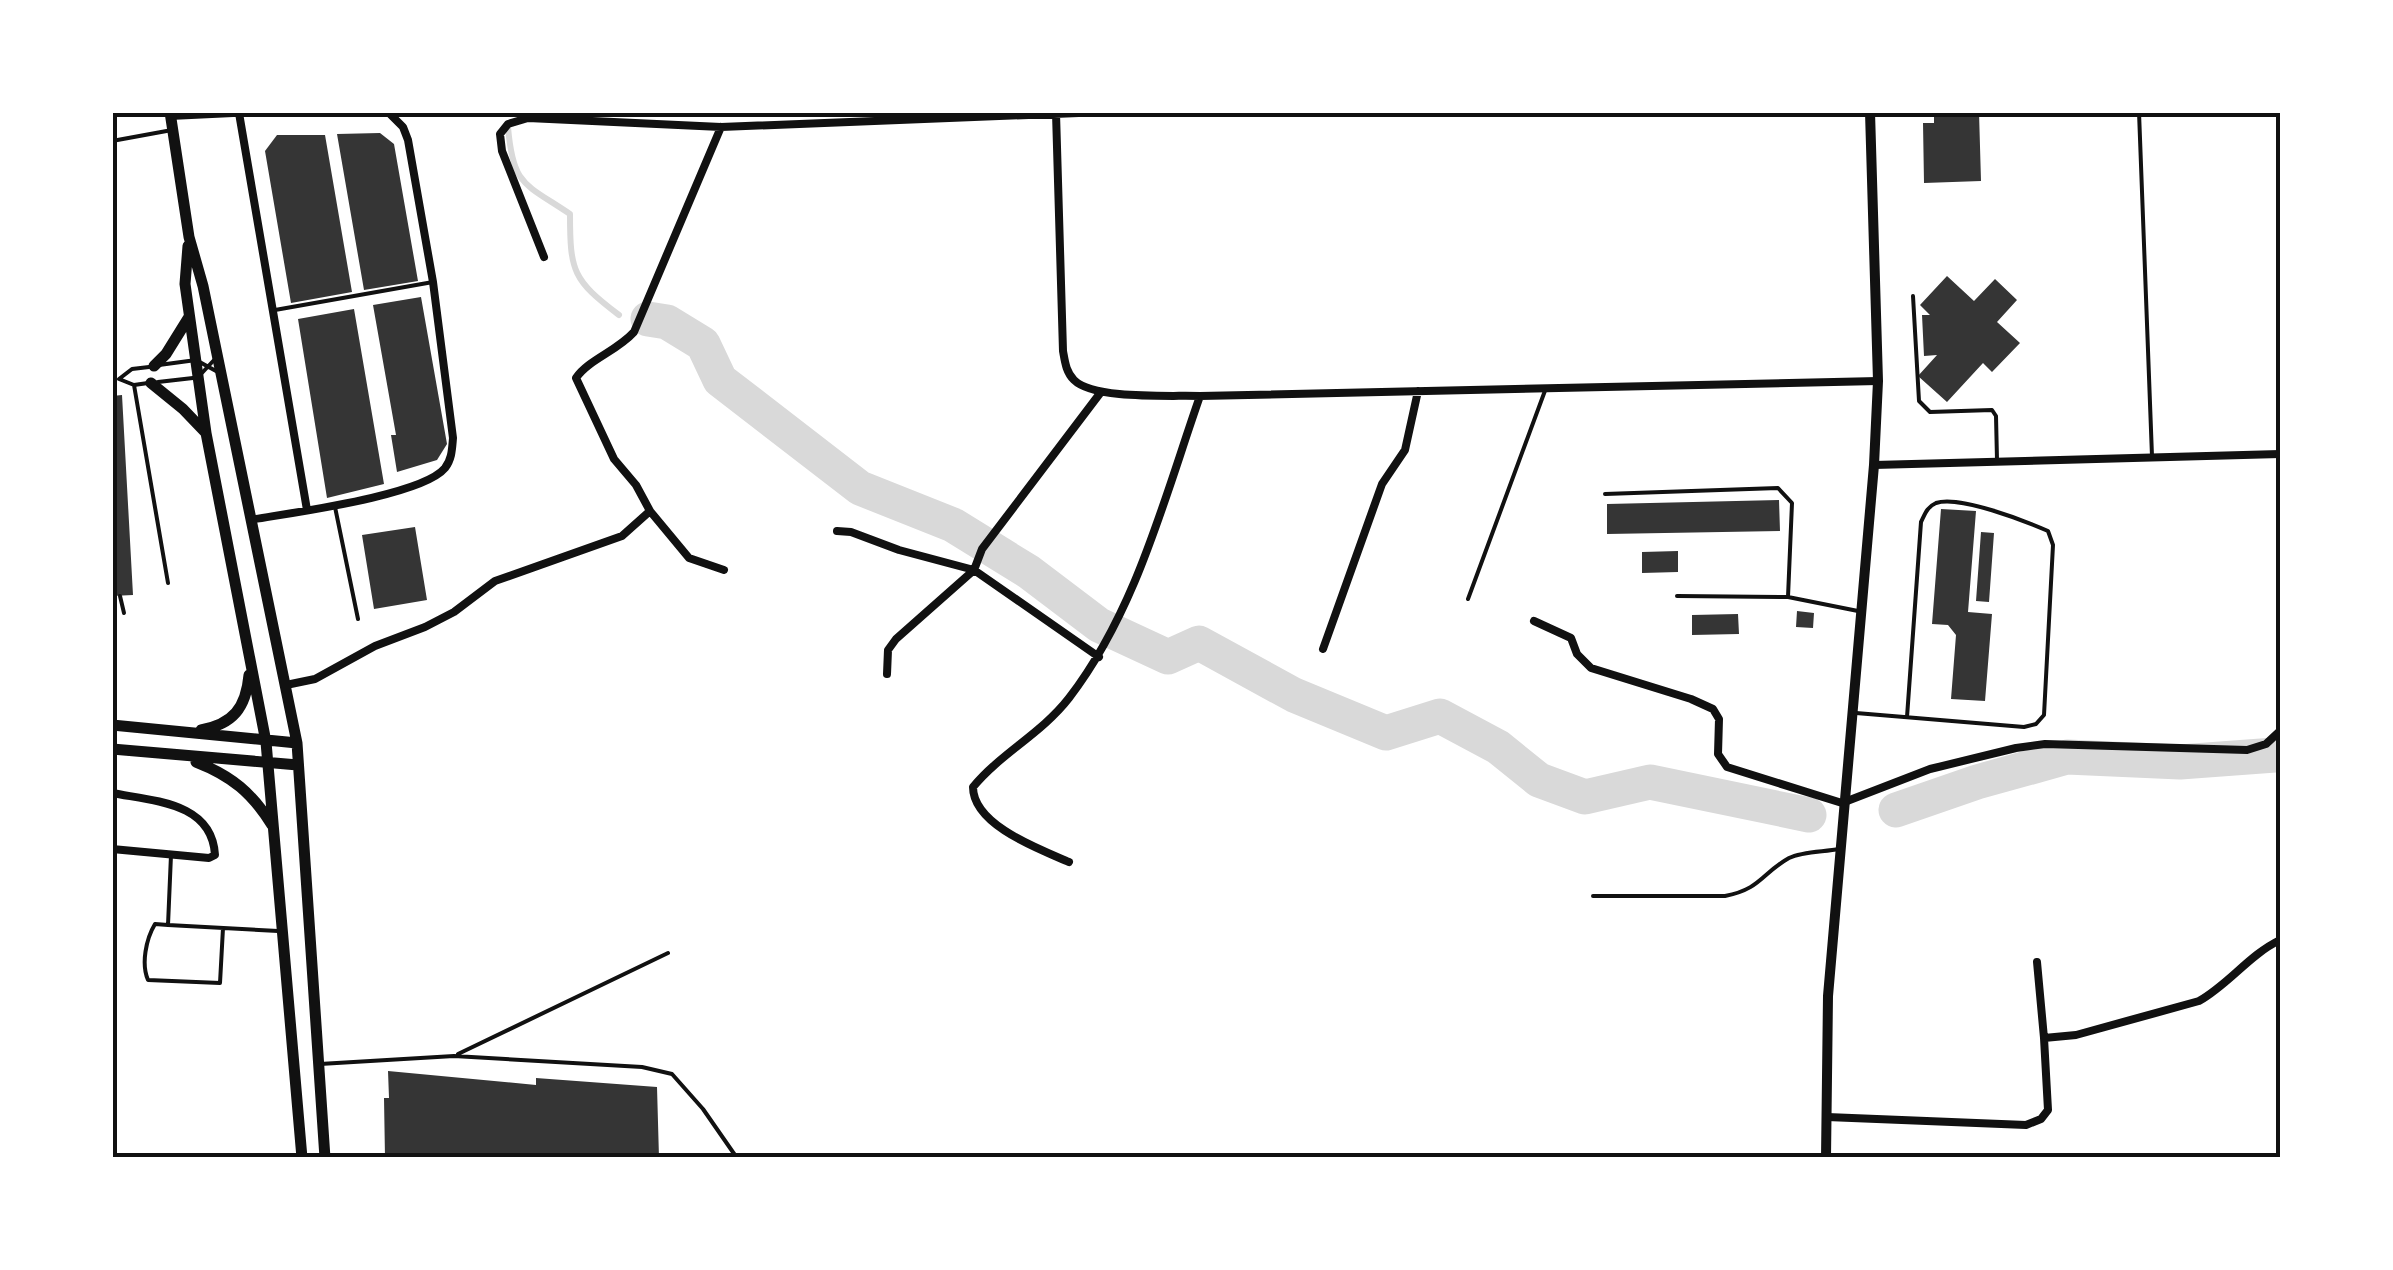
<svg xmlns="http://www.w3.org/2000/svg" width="2393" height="1270" font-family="Inter,sans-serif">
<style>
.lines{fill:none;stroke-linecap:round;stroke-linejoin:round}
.stream{stroke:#d9d9d9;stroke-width:6}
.river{stroke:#d9d9d9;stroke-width:35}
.building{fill:#353535}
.path{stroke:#111;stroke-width:4}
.service{stroke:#111;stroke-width:4}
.minor{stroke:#111;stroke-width:8}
.tertiary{stroke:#111;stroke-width:10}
.secondary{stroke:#111;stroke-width:11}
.neatline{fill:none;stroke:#111;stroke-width:4}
</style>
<rect width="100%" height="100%" fill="#fff"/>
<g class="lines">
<path class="stream" d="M508 127C513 186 524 183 570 214 570 272 573 280 619 315"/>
<path class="river" d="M648 319 667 322 703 344 720 380 860 488 953 525 1029 572 1099 625 1168 657 1199 643 1294 695 1386 733 1440 716 1498 747 1539 780 1585 797 1650 782 1809 815
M1896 810 1977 782 2067 757 2180 762 2275 755 2280 750"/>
</g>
<path class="building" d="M1934 112H1979L1981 181 1924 183 1923 123H1934Z
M380 133 394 144 418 281 364 290 337 134Z
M277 135H325L352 292 291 303 265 151Z
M1947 276 1974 301 1995 279 2017 300 1997 322 2020 343 1992 372 1983 363 1947 402 1918 376 1937 355 1924 356 1922 315H1930L1920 305Z
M421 297 447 444 437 460 397 472 391 435H396L373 305Z
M354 309 384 484 327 498 298 319Z
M122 395 133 595 112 596V396Z
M1779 500 1780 531 1607 534V504Z
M1941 509 1976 511 1968 612 1992 614 1985 701 1951 699 1956 635 1948 625 1932 624Z
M415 527 427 600 374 609 362 535Z
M1981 532 1994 533 1989 602 1976 601Z
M1678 551V572L1642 573V552Z
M1797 611 1814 613 1813 628 1796 627Z
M1738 614 1739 634 1692 635V615Z
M388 1071 536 1085V1078L657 1087 659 1158H385L384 1098H389Z"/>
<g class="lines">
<path class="path" d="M120 596 124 613"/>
<path class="service" d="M2139 112 2152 456
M112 141 172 130
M1913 296 1919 401 1930 412 1992 410 1996 416 1997 460
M275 310 433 282
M159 365 196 360 216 371
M201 374 215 359
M158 382 193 378
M148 383 134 385 119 379 132 369 149 367
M134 385 168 583
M1605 494 1778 488 1792 503 1788 597 1858 611
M335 507 358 619
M1677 596 1788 597
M1468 599 1546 388
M1856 713 2024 727 2036 724 2044 715 2053 545 2048 531C2025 521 1959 495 1936 503 1927 507 1925 514 1921 522L1907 717
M1593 896H1725C1761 889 1762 873 1789 858 1803 851 1824 852 1839 849
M168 925 171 855
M223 928 220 983 148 980C141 964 146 939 155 924L168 925 278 931
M458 1054 668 953
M320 1064 454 1056 642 1067 672 1074 703 1109 737 1158"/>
<path class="minor" d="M239 113 307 510
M1056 113 1063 351C1065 362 1066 372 1074 380 1094 400 1171 395 1200 396L1878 381
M170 116 254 112
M544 257 502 151 500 134 508 124 528 118 721 127 1104 112
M1874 465 2280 454
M650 511 689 558 724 570
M250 520C289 513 422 496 445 468 452 459 452 449 453 438L433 282 408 140 403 127 388 112
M837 531 851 532 899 550 974 570 1099 657
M1534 621 1571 638 1577 654 1591 668 1691 699 1713 709 1719 719 1718 754 1727 767 1842 803 1930 769 2016 748 2045 744 2247 750 2266 744 2280 731
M1323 649 1382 484 1405 450 1418 391
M887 674 888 650 896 639 974 570 982 549 1101 392
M286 685 315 679 375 646 425 627 454 612 495 581 622 536 650 511 636 485 614 459 576 378C588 360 617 351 634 332L721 127
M112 793C153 801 212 802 215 855L209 858 112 849
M1069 862C1039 849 973 825 973 787 1001 753 1041 734 1069 698 1136 611 1164 499 1200 396
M2037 962 2044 1038
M1827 1117 2026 1125 2041 1119 2048 1110 2044 1038 2076 1035 2199 1001C2229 984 2249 955 2280 940"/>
<path class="tertiary" d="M1826 1158 1828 996 1874 465 1878 381 1870 112"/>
<path class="secondary" d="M170 112 189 237 203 286 297 743 325 1158
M188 246 185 284 206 433 266 742 302 1158
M154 366 166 354 189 317
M151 383 183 409 206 433
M112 725 297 743
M201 730C233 724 246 708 249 675
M112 749 298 765
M196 762C232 776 252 793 272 825"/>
</g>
<rect width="2393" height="1270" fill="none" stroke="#ffffff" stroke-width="230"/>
<rect x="115" y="115" width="2163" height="1040" class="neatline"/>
</svg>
